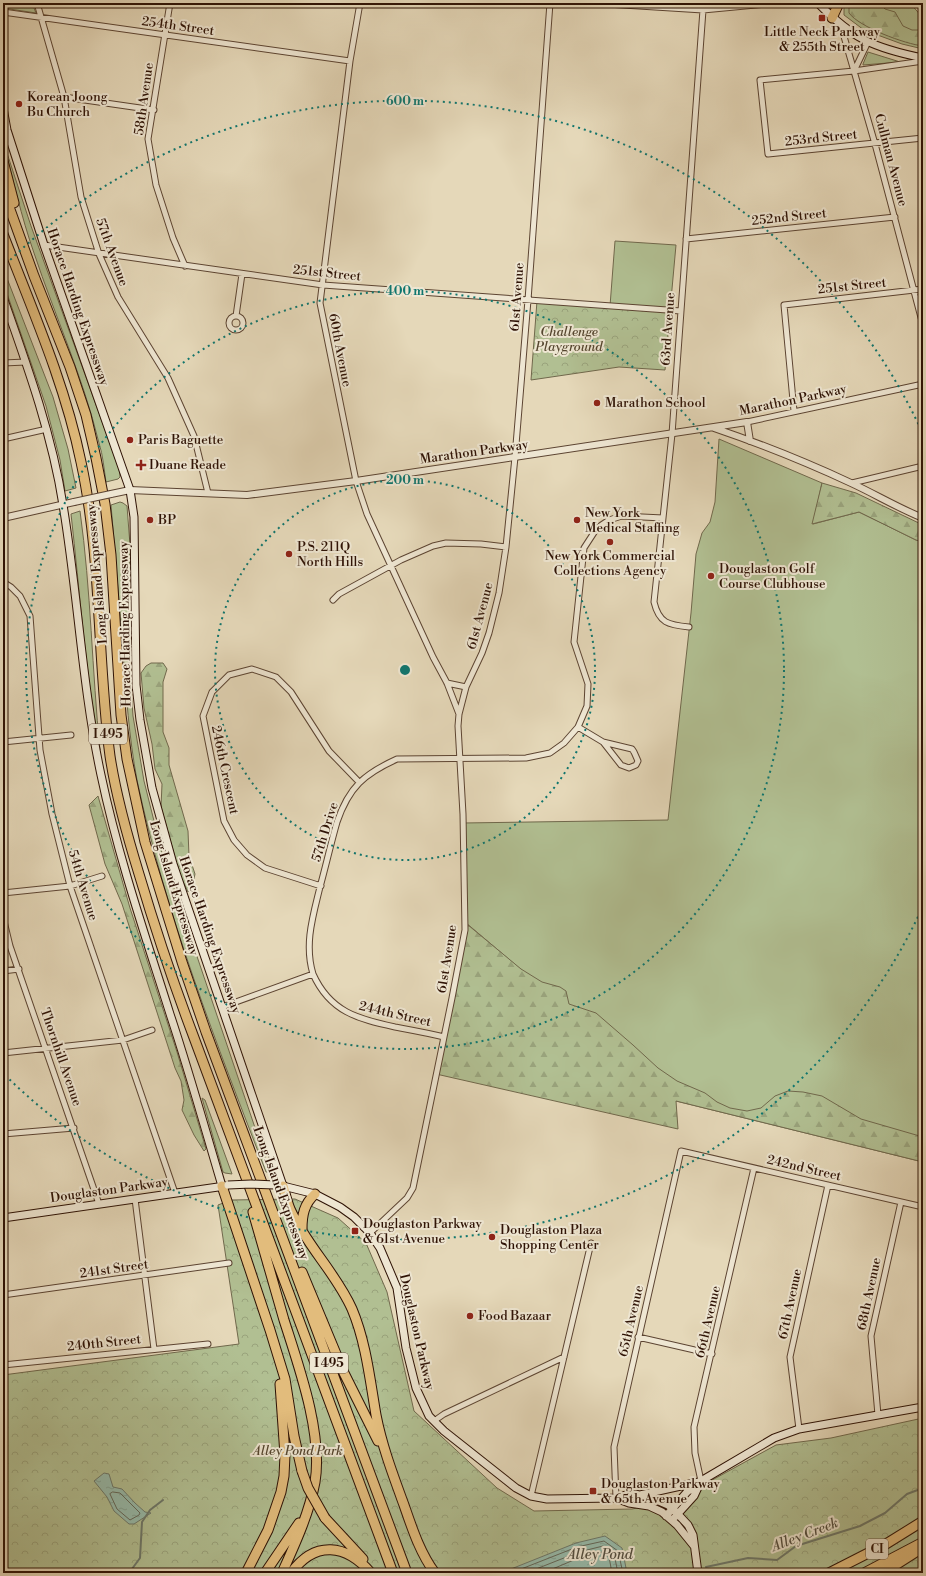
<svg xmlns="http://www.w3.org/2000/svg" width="926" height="1576" font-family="'Libre Bodoni',serif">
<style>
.green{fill:#b1bf92;stroke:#70684c}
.forest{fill:url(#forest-firs);stroke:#70684c}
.park{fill:url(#park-crowns);stroke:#70684c}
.water{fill:url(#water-ripples);stroke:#6c7769}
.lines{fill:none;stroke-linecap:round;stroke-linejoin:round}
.shore{stroke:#626658;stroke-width:1}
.stream{stroke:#6c7769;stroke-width:2}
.minor-casing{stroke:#5c4432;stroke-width:7}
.tertiary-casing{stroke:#5c4432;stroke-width:8}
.secondary-casing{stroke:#2e1205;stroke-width:9}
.motorway-casing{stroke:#2e1205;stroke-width:11}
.minor{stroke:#eee6d2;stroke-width:5}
.tertiary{stroke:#eee6d2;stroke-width:6}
.secondary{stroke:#eee6d2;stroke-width:7}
.motorway{stroke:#e2bc7c;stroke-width:9}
.tertiary-bridge-casing{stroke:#5c4432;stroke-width:8;stroke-linecap:butt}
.secondary-bridge-casing{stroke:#2e1205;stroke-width:9;stroke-linecap:butt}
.motorway-bridge-casing{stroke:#2e1205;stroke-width:11;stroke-linecap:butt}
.tertiary-bridge{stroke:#eee6d2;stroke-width:6}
.secondary-bridge{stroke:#eee6d2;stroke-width:7}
.motorway-bridge{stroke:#e2bc7c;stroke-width:9}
.ring{fill:none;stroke:#0f766e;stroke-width:2;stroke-dasharray:2 4}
.poi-dot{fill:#8f2418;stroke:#eee6d2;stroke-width:1.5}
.labels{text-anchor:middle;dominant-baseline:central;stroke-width:4;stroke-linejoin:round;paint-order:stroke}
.shield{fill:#eee6d2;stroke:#685242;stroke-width:1}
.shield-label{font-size:12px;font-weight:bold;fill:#2e1205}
.street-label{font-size:13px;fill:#2e1205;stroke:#eee6d2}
.poi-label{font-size:13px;fill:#2e1205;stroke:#eee6d2;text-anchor:start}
.park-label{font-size:13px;font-style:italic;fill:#55462f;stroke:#eee6d2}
.water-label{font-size:14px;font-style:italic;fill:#524d3f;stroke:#eee6d2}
.centre{fill:#0f766e;stroke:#eee6d2;stroke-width:2}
.ring-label{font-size:12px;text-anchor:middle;font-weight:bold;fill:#0f766e;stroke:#eee6d2;stroke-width:4;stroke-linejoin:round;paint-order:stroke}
</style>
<defs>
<pattern id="forest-firs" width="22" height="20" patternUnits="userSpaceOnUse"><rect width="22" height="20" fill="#b1bf92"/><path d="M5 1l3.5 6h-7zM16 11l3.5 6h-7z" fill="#99a37c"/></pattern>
<pattern id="park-crowns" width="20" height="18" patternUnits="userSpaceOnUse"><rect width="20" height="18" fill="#b1bf92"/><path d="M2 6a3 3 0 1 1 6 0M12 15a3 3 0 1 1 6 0" fill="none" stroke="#99a37c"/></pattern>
<pattern id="water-ripples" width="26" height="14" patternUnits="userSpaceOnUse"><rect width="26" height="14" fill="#96bbab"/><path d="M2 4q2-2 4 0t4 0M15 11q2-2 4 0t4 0" fill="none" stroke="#82a092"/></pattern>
</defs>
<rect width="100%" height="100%" fill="#e5d8b9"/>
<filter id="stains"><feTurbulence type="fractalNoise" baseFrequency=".005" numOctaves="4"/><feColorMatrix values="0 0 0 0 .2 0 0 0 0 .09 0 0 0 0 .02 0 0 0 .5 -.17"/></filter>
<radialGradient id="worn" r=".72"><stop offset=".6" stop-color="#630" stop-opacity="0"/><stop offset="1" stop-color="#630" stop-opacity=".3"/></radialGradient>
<path class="green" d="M844 3H910L923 18V49L902 44 864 30 844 15Z
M868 52 897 61 900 62 863 65V64Z
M3 141 31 226 119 468 120 477 118 479 106 482C104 469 103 455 99 443 83 377 55 316 34 253 21 216 13 179 3 141Z
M615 241 676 245 670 311 610 306Z
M3 268 53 397 68 449 76 488 65 491 60 460 46 406 3 282Z
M719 439 822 483 813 524 859 512 916 540 923 542V1162L676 1101 465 922 463 823 668 820 691 613 696 554 702 533 710 522 715 502Z
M120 502 123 503 127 506 130 545 128 646 133 716 144 781 162 853 270 1172H266C217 1045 165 913 137 780 129 737 126 694 123 650 119 601 115 553 111 505Z
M80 511C91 590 92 671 100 750 85 672 80 592 71 514Z
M202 1098 205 1100 232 1174 225 1173 223 1172Z"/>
<path class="forest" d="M849 3H879L885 9 895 12 903 26 912 30H923V46C905 44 859 27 849 13Z
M822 483 856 493 923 525V542L916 540 859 512 812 524Z
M151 663H163L167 669 163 682V732L169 748V765L188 831 189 856 195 874 192 888 188 892 180 875 161 807 162 784 155 769 152 744 144 708 141 673 146 666Z
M98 796 130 908 177 1052 206 1149 204 1151 194 1135 182 1110 184 1100 181 1081 175 1068 122 904 105 864 89 805Z
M468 925 521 969 542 982 560 987 566 991 569 1004 596 1013 633 1045 658 1068 677 1081 705 1093 717 1102 730 1108 747 1111 761 1108 775 1096 788 1091 803 1092 822 1096 861 1119 923 1137V1162L676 1101 678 1129 436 1074Z"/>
<path class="park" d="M3 3H32L36 13 3 8Z
M537 301 670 311 665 370 619 367 531 380Z
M295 1199 338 1218 366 1243 387 1292 414 1411 497 1488 534 1511 632 1509 674 1501 776 1445 831 1438 923 1418V1573H3V1375L239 1344 218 1205 231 1200Z"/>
<path class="water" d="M104 1473 109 1474 113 1487 122 1489 135 1503 145 1512 151 1513 134 1524H129L114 1511 107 1497 94 1481Z
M605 1536 622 1548 627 1573H506V1571L576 1543Z"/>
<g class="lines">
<path class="shore" d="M113 1492 120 1493 140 1513 139 1515 130 1520 117 1509 110 1494Z
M511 1573 577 1547 604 1541 618 1551 623 1573
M526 1573 579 1552 603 1546 614 1554 618 1573
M543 1573 581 1557 602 1552 609 1557 612 1573"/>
<path class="stream" d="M706 1567 748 1558 777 1560 796 1546 860 1526 885 1513 907 1494 923 1488
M129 1573 140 1558 142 1522 150 1510 163 1500
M682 1573 688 1570"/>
<g class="minor-casing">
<path id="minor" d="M37 3 64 97 81 197 99 254 118 297 168 378 194 436 208 493
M170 3 148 139 156 185 173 238 185 266
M360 3 350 61 320 303 356 481 367 514 433 657 447 683 459 714
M591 3 703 10 776 3
M3 12 350 61
M841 26 875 144 923 325
M923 61 854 71 760 80 768 154 923 138
M854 71 868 42
M64 97 154 110
M686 239 895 217
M44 245 323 285 681 311
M236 316 242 274
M229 323a7 7 0 1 1 14 0a7 7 0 1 1-14 0Z
M3 363 26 362
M794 411 784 305 923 289
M747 422 923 384
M3 439 47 429
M852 483 923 466
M3 582 11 587 20 596 30 616 40 750 52 814 70 886 175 1193
M333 600 339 594 401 560 433 546 446 543 481 544 506 547
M689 627C668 625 659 623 654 602L672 434 703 10
M447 683 466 687
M578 727 603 742 621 765 629 768 636 765 638 761 634 752 632 749 603 742
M3 742 71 735
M321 886 265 868 247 855 234 840 224 821 203 716 212 692 229 675 252 669 276 677 291 692 329 751 359 782
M3 893 70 886 102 876
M3 917 10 946 99 1204
M3 971 19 969
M313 974C304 944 313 916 320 887 326 865 331 843 337 822 349 787 364 774 397 759L526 758 550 753 564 743 578 727 587 706 588 684 574 642 584 548 597 528 609 520 622 516 663 518
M222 1007 313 974C330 1012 358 1019 395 1027 411 1030 428 1033 444 1037
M3 1053 123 1040 152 1030
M3 1134 74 1128
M135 1199 154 1349
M370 1233 407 1198 413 1188 452 998 465 930 463 814 458 726 459 714 466 687 482 653 489 633 499 593 506 547 515 457 528 300 550 3
M3 1295 229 1263
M638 1337 712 1354
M3 1365 208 1344
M878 1415 871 1336 901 1202
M434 1421 444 1414 564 1357
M799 1429 790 1357 828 1185
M701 1481 695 1453 694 1427 754 1168
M531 1496 591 1243
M616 1498 614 1447 681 1151 923 1207"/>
</g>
<g class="tertiary-casing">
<path id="tertiary" d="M714 428C761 444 806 462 851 483 875 494 898 508 923 518
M111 494 130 490 247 495 356 481 747 422 750 441
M3 518 74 502"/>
</g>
<g class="secondary-casing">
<path id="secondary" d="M818 3C853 39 874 48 923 58
M3 108 7 130 44 245 130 490 134 517 136 685 140 720 152 788 173 864 283 1186
M3 297C27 365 52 434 63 505 78 595 82 686 101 775 118 856 145 935 170 1014 189 1071 205 1129 222 1186
M279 1185 315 1194 340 1207 354 1217 370 1233 380 1248 397 1288 406 1348 416 1388 429 1416 444 1431 516 1488 531 1496 547 1499 616 1498 629 1494H636L654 1499 668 1505 673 1509 688 1525 693 1535 698 1573
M3 1218 225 1186
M640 1495 699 1482
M616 1498 629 1503 649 1506 662 1512 677 1525 694 1546
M666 1516 687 1492 701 1481 774 1438 799 1429 923 1407
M675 1517 694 1496 700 1483"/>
</g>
<g class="motorway-casing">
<path id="motorway" d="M921 3 923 5
M832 18 839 3
M3 161 14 203
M3 190 34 276 70 367 86 415 96 458 105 504 111 555 121 715 127 759 145 842 182 962 206 1032 407 1573
M3 234C32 309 65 384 81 462 102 559 97 658 110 756 116 796 127 835 139 874 155 928 173 982 193 1035L393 1573
M222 1186 270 1330 285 1379 294 1436 302 1471
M283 1186C285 1193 287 1202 290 1209 306 1245 336 1273 352 1309 366 1342 370 1380 376 1415 382 1446 393 1475 404 1505 412 1528 420 1553 435 1573
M253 1212C263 1248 274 1284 284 1320 299 1367 323 1434 315 1482 309 1514 295 1544 282 1573
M302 1229C302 1215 304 1204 315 1194
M302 1272 344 1373 378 1441
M325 1518 363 1559
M246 1573 268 1530 281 1492 284 1476 285 1455 280 1384
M265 1573 299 1523
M291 1573C315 1540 346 1544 371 1573
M829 1573 886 1544 923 1521
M864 1573 923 1542
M883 1573 919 1550"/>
</g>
<use href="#minor" class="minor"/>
<use href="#tertiary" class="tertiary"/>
<use href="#secondary" class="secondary"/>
<use href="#motorway" class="motorway"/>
<g class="tertiary-bridge-casing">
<path id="tertiary-bridge" d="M74 502 111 494"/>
</g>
<g class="secondary-bridge-casing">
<path id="secondary-bridge" d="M228 1185 251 1184 275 1185"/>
</g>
<g class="motorway-bridge-casing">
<path id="motorway-bridge" d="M302 1471 308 1488 325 1518"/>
</g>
<use href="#tertiary-bridge" class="tertiary-bridge"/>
<use href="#secondary-bridge" class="secondary-bridge"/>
<use href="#motorway-bridge" class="motorway-bridge"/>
</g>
<g class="ring">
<circle cx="405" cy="670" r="190"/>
<circle cx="405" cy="670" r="379"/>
<path d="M923 906A569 569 0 0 1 6 1076M6 264A569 569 0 0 1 923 434"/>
</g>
<g class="poi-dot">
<rect x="818" y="14" width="8" height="8" rx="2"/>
<circle cx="19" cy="104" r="4"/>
<circle cx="597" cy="403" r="4"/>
<circle cx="130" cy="440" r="4"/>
<path d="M139 459h4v4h4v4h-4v4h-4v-4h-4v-4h4z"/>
<circle cx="150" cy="520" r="4"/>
<circle cx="577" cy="520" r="4"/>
<circle cx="610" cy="542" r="4"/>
<circle cx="289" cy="554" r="4"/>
<circle cx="711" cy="576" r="4"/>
<rect x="351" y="1227" width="8" height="8" rx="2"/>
<circle cx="492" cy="1237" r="4"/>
<circle cx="470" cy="1316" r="4"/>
<rect x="589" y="1487" width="8" height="8" rx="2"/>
</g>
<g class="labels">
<g class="shield">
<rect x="89" y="724" width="38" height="20" rx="3"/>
<rect x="310" y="1353" width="38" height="20" rx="3"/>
<rect x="866" y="1539" width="22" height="20" rx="3"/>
</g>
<g class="shield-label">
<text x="108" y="734">I 495</text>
<text x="329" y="1363">I 495</text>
<text x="877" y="1549">CI</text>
</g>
<g class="street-label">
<text transform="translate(178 26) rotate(8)">254th Street</text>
<text transform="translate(144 99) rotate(-82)">58th Avenue</text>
<text transform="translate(821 138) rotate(-6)">253rd Street</text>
<text transform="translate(891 160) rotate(75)">Cullman Avenue</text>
<text transform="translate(789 217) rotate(-6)">252nd Street</text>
<text transform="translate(112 252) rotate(70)">57th Avenue</text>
<text transform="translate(327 273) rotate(6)">251st Street</text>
<text transform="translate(852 286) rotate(-6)">251st Street</text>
<text transform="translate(517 297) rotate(-86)">61st Avenue</text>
<text transform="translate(78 307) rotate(71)">Horace Harding Expressway</text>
<text transform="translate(668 329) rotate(-86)">63rd Avenue</text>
<text transform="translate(340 350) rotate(79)">60th Avenue</text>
<text transform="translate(793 400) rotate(-12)">Marathon Parkway</text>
<text transform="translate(474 452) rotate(-8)">Marathon Parkway</text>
<text transform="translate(97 574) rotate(-95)">Long Island Expressway</text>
<text transform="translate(480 616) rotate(-75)">61st Avenue</text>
<text transform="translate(125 624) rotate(-91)">Horace Harding Expressway</text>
<text transform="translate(225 770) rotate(78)">246th Crescent</text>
<text transform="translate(325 832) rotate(-73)">57th Drive</text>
<text transform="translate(83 885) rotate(73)">54th Avenue</text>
<text transform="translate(174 888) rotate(73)">Long Island Expressway</text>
<text transform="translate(210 935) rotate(71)">Horace Harding Expressway</text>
<text transform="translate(447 959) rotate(-81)">61st Avenue</text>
<text transform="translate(395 1014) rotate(13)">244th Street</text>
<text transform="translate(61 1057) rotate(71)">Thornhill Avenue</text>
<text transform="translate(804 1168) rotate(13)">242nd Street</text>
<text transform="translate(109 1190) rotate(-8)">Douglaston Parkway</text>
<text transform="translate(281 1193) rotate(70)">Long Island Expressway</text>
<text transform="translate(114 1269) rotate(-8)">241st Street</text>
<text transform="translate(869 1294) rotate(-78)">68th Avenue</text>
<text transform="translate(790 1304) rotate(-78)">67th Avenue</text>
<text transform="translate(631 1321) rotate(-77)">65th Avenue</text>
<text transform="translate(708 1322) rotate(-77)">66th Avenue</text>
<text transform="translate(417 1332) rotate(77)">Douglaston Parkway</text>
<text transform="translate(104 1343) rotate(-6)">240th Street</text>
</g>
<g class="poi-label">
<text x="822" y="32" text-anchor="middle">Little Neck Parkway<tspan x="822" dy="15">&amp; 255th Street</tspan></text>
<text x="27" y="97">Korean Joong<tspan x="27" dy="15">Bu Church</tspan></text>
<text x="605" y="403">Marathon School</text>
<text x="138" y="440">Paris Baguette</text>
<text x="149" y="465">Duane Reade</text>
<text x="585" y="513">New York<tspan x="585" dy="15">Medical Staffing</tspan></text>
<text x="158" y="520">BP</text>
<text x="297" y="547">P.S. 211Q<tspan x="297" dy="15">North Hills</tspan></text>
<text x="610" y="556" text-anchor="middle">New York Commercial<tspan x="610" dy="15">Collections Agency</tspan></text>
<text x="719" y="569">Douglaston Golf<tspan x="719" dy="15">Course Clubhouse</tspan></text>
<text x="363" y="1224">Douglaston Parkway<tspan x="363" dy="15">&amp; 61st Avenue</tspan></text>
<text x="500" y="1230">Douglaston Plaza<tspan x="500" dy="15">Shopping Center</tspan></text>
<text x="478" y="1316">Food Bazaar</text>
<text x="601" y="1484">Douglaston Parkway<tspan x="601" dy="15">&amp; 65th Avenue</tspan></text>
</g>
<g class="park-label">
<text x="569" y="332">Challenge<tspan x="569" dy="15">Playground</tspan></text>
<text x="298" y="1451">Alley Pond Park</text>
</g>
<g class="water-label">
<text transform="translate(805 1535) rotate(-21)">Alley Creek</text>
<text x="600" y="1555">Alley Pond</text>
</g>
</g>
<circle cx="405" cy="670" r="6" class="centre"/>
<g class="ring-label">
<text x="405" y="105">600 m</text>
<text x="405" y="295">400 m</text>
<text x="405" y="484">200 m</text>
</g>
<rect width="926" height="1576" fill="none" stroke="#e5d8b9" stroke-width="16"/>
<rect x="4" y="4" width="918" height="1568" fill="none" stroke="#2e1205" stroke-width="2"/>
<rect x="8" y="8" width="910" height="1560" fill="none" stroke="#2e1205"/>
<rect width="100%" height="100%" filter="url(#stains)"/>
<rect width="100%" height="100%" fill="url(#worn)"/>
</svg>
